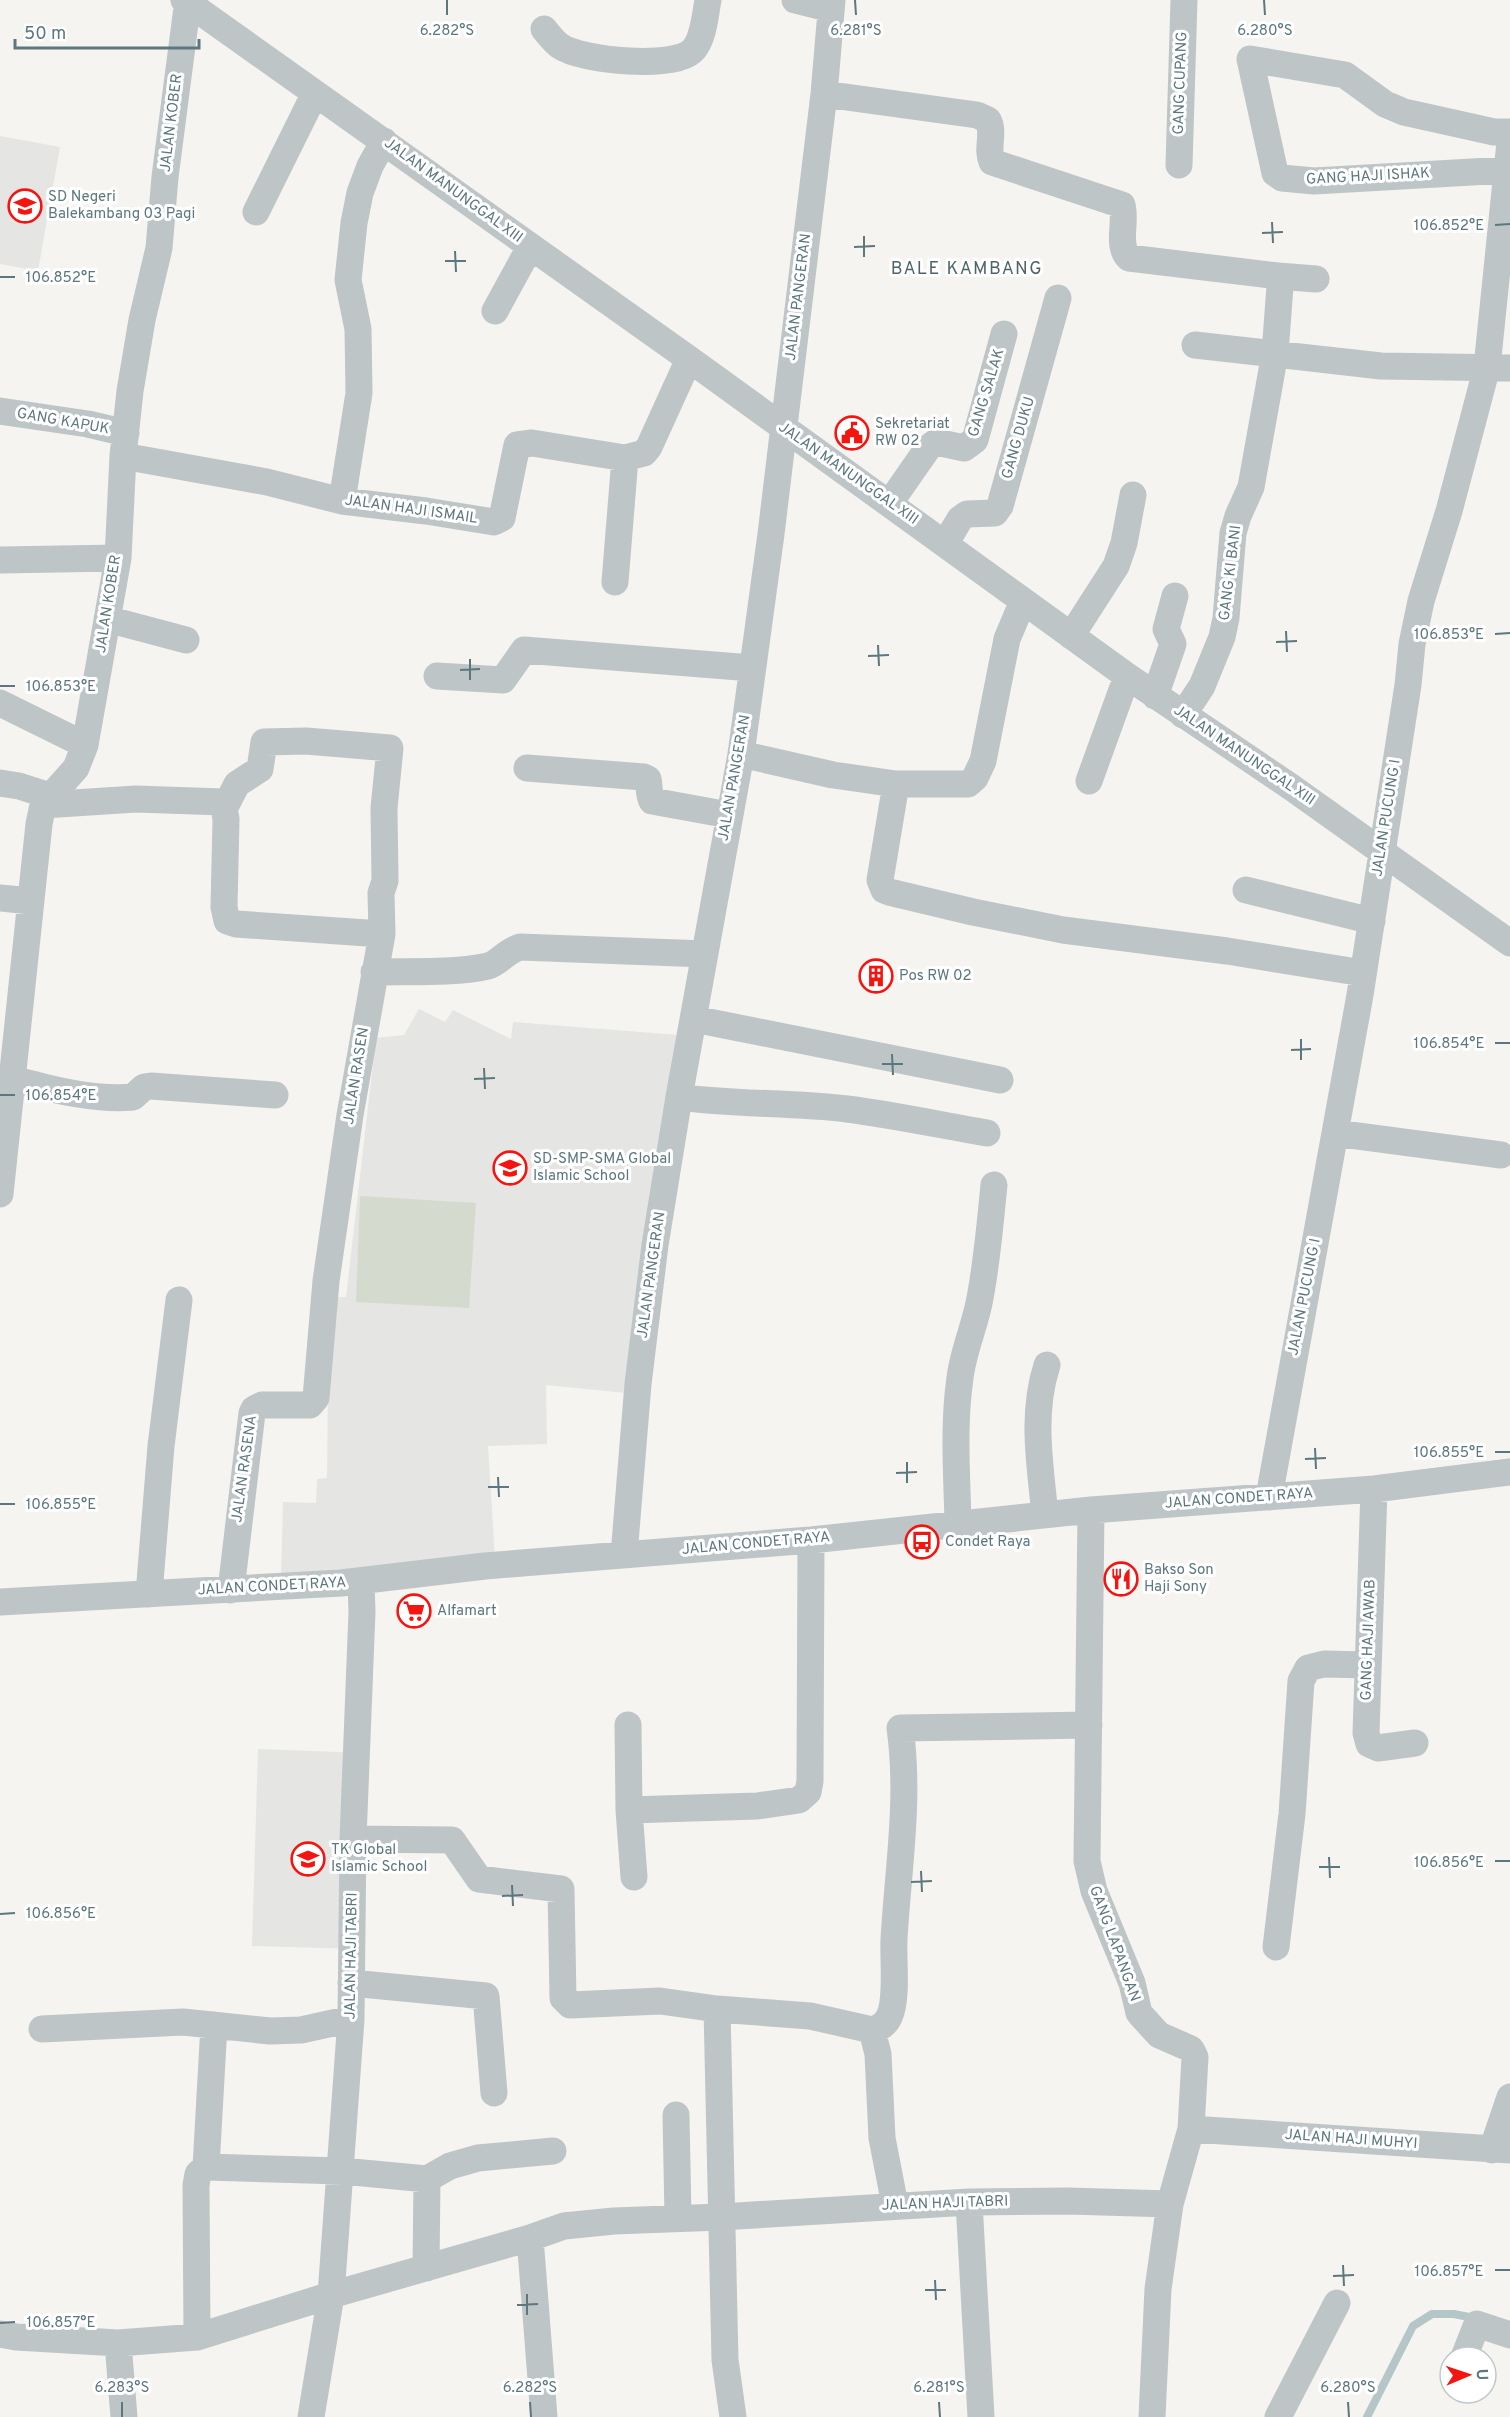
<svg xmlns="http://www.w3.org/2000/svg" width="1510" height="2417" font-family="Overpass,sans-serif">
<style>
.built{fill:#e5e5e4}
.green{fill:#d5dacf}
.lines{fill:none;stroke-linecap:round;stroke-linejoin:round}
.stream{stroke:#b4c6c8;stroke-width:8}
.minor{stroke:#bec5c7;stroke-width:27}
.ticks{fill:none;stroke:#5d777e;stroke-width:2}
.labels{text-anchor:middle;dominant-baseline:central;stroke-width:6;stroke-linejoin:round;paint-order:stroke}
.street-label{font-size:15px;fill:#5d777e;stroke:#fff}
.poi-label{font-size:15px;fill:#5d777e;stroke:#fff;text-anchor:start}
.quarter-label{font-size:18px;letter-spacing:1.5px;fill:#4f6369;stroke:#fff}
.ticks-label{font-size:15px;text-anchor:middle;fill:#5d777e;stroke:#fff;stroke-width:6;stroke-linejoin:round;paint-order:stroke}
</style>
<rect width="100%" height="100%" fill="#f5f4f0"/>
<path class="built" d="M0 136 60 147 38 271 0 264Z
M419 1009 445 1022 453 1010 511 1039 513 1022 679 1035 626 1393 546 1385 547 1444 488 1446 495 1560 281 1576 283 1502 316 1503 317 1479 327 1478 329 1297H346L376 1038 404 1035Z
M258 1749 364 1753 358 1949 252 1946Z"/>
<path class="green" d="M360 1196 476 1203 469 1308 356 1302Z"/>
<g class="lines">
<path class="stream" d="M1367 2417 1413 2326 1432 2314H1454L1474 2318"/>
<path class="minor" d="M184 0 689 359 1127 676 1291 787 1510 943
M795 0 831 9
M544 29C549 35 554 42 560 46 581 61 678 70 694 49 704 37 705 15 708 0
M824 94 977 115 988 120C995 133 986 148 992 162L1122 205C1127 221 1116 246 1129 258L1278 276 1280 286 1275 353 1251 487 1238 516 1233 533 1226 618 1222 637 1202 686 1183 715
M1179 165 1184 0
M1507 170 1314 181 1282 178 1275 173 1250 59 1345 75 1385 104 1404 112 1494 132H1510
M256 212 315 93
M1278 276 1316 279
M495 311 530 247
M1195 345 1381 366 1510 368
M0 411 88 424 126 433
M123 456 267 482 342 501 426 511 494 522 502 518 517 445 532 443 625 458 644 453 649 447 689 359
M342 501 359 393 358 329 348 280 354 223 360 193 370 166 384 141
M889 504 928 448 936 442 964 448 975 440 1004 334
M945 544 960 519 967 514 995 513 1000 506 1058 298
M0 560 118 558
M615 582 625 458
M107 619 186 640
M1071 636 1116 566 1124 543 1133 495
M437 676 503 680 524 650 752 668
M1155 696 1173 644 1166 629 1175 596
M0 703 85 745
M741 754 833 775 896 784H968L975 778 983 761 1007 639 1023 601
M527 768 644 777 648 779C650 786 648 794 652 801L729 815
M1089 781 1127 676
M0 783 19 786 50 796
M896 784 880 880 884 890 889 892 973 912 1063 930 1227 951 1363 973
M43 805 136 799 223 802 226 819 224 907 227 921 236 924 382 934
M225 807 237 784 260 769 264 742 306 741 390 748 384 808 385 881 381 893 382 934 350 1115 326 1281 316 1398 310 1405H262L254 1409 252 1413 231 1590
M1246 890 1372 921
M0 898 31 901
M374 972C411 971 452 974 488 966 499 963 506 951 520 947L705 954
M694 1019 1000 1080
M0 1079C14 1078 23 1082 36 1085 66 1093 102 1100 133 1097L144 1087 151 1086 275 1095
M679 1097C734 1105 791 1102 847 1109 894 1115 940 1125 987 1133
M1335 1133 1501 1155
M0 1194 39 824 43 805 76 768 85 745 118 558 123 456 130 391 142 320 159 248 165 177 188 0
M1374 1489 1366 1733 1369 1744 1378 1748 1415 1743
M1269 1497 1360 995 1408 685 1412 644 1421 601 1449 511 1487 367 1510 142
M1091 1510 1087 1861 1094 1891 1132 1983 1139 2013 1159 2035 1191 2049 1195 2057 1191 2129 1170 2204 1158 2289 1152 2417
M1045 1515C1040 1463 1031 1415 1047 1365
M958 1524C957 1476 953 1426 960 1378 963 1352 974 1328 979 1303 987 1264 990 1224 994 1185
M624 1555 638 1384 655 1245 679 1097 741 754 771 534 824 94 832 0
M149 1594 161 1446 179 1300
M0 1602 341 1583 485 1566 811 1540 1091 1510 1374 1489 1510 1472
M628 1725 629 1810 757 1806 799 1800 808 1792 810 1781 811 1540
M629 1810 634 1877
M353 1839 452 1840 479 1879 561 1889 563 1998 570 2005 660 2001 717 2009 725 2360 733 2417
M1276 1947 1292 1814 1301 1681 1308 1668 1324 1664 1368 1665
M351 1983 486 1996 494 2093
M717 2009 810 2016 872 2030
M42 2029 183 2022 270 2031 301 2030 351 2019
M676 2115 678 2218
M1191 2129 1510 2150
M1492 2150 1510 2097
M206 2167 214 2025
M969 2202 981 2417
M895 2205 882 2138 878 2054 872 2030C882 2028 888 2022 891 2012 897 1992 893 1961 894 1939 898 1869 910 1799 900 1728L1089 1725
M530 2238 544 2417
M426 2268 427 2179
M0 2334 16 2337 118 2343 197 2337 331 2295 530 2238 564 2226 614 2221 721 2217 969 2202 1068 2201 1170 2204
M197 2337 196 2185 198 2174 206 2167 342 2171 427 2179 450 2166 478 2158 553 2151
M118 2343 124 2417
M1464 2357 1477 2324 1510 2335
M311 2417 331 2295 351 2019 353 1839 362 1612 361 1581
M1278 2417 1337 2303"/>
</g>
<path class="ticks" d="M447 0V15M855 0 856 15M1264 0 1265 15M1272 222 1273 243M1495 225 1510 224M1262 233 1283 232M864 236V257M854 247 875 246M455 251 456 272M445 261H466M0 277H15M1286 631 1287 652M1495 634 1510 633M1276 642 1297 641M878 645 879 666M868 656 889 655M470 659V680M460 670 480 669M0 686H15M1301 1039V1060M1495 1043H1510M1291 1050 1311 1049M892 1054 893 1075M882 1064H903M484 1068 485 1089M474 1079 495 1078M0 1095H15M1315 1448 1316 1469M1495 1452H1510M1305 1459 1326 1458M907 1462V1483M896 1473 917 1472M498 1477 499 1497M488 1487H509M0 1504H15M1329 1857 1330 1878M1495 1861H1510M1319 1867H1340M921 1871 922 1892M911 1882 932 1881M512 1885 513 1906M502 1896 523 1895M0 1914 15 1913M1343 2265 1344 2286M1495 2270H1510M1333 2276 1354 2275M935 2280 936 2300M925 2290H946M527 2294V2315M517 2305 538 2304M0 2323 15 2322M122 2402V2417M530 2402 531 2417M939 2402 940 2417M1348 2402 1349 2417"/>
<defs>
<g id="school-ring" transform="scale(1.725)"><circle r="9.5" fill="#fff" stroke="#f41511" stroke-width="1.5"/><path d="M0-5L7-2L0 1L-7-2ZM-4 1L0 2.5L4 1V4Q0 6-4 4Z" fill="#f41511"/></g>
<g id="civic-ring" transform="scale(1.725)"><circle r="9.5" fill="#fff" stroke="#f41511" stroke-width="1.5"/><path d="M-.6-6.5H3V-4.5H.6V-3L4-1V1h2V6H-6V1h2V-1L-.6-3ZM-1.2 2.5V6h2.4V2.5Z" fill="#f41511"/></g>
<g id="building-ring" transform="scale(1.725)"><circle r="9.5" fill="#fff" stroke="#f41511" stroke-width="1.5"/><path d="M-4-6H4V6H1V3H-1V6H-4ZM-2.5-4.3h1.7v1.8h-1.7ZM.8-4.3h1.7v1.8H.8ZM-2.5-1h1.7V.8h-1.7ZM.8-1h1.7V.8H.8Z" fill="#f41511"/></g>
<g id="bus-ring" transform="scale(1.725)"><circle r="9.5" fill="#fff" stroke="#f41511" stroke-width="1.5"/><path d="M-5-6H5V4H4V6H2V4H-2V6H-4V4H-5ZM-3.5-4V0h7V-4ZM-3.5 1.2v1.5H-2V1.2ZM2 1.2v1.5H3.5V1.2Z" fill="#f41511"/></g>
<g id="restaurant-ring" transform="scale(1.725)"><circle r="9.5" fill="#fff" stroke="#f41511" stroke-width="1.5"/><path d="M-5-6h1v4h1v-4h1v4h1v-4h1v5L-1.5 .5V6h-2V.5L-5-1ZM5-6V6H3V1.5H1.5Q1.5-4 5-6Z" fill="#f41511"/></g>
<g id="supermarket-ring" transform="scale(1.725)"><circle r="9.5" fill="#fff" stroke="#f41511" stroke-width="1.5"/><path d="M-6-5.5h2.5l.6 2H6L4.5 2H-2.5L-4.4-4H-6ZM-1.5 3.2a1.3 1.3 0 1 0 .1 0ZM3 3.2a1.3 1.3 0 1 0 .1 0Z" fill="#f41511"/></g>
</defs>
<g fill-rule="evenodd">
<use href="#school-ring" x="25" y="206"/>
<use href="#civic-ring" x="852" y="433"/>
<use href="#building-ring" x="876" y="976"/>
<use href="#school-ring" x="510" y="1168"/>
<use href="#bus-ring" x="922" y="1542"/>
<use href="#restaurant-ring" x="1121" y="1579"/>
<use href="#supermarket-ring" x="414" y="1611"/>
<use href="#school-ring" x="308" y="1859"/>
</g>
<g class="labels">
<g class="street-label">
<text transform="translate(1181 83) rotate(-88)">GANG CUPANG</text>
<text transform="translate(172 123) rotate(-83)">JALAN KOBER</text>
<text transform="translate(1368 177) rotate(-3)">GANG HAJI ISHAK</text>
<text transform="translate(453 191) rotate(36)">JALAN MANUNGGAL XIII</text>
<text transform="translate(799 297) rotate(-83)">JALAN PANGERAN</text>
<text transform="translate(987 393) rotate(-73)">GANG SALAK</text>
<text transform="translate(63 422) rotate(10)">GANG KAPUK</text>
<text transform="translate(1019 438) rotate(-74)">GANG DUKU</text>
<text transform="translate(848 474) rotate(35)">JALAN MANUNGGAL XIII</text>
<text transform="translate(411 510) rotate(8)">JALAN HAJI ISMAIL</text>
<text transform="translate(1231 573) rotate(-83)">GANG KI BANI</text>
<text transform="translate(109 604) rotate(-81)">JALAN KOBER</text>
<text transform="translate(1244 756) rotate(34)">JALAN MANUNGGAL XIII</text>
<text transform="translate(735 778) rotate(-80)">JALAN PANGERAN</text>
<text transform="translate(1387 818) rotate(-81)">JALAN PUCUNG I</text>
<text transform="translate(357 1076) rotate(-81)">JALAN RASEN</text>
<text transform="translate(652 1275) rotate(-82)">JALAN PANGERAN</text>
<text transform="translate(1305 1297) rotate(-79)">JALAN PUCUNG I</text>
<text transform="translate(245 1469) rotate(-82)">JALAN RASENA</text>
<text transform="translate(1239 1499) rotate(-4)">JALAN CONDET RAYA</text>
<text transform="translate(756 1544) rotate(-5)">JALAN CONDET RAYA</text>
<text transform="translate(272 1587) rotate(-3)">JALAN CONDET RAYA</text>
<text transform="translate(1369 1640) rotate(-88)">GANG HAJI AWAB</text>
<text transform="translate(1114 1944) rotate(70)">GANG LAPANGAN</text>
<text transform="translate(352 1956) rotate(-89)">JALAN HAJI TABRI</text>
<text transform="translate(1351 2140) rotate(4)">JALAN HAJI MUHYI</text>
<text transform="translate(945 2204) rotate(-2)">JALAN HAJI TABRI</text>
</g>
<g class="poi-label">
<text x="48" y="197">SD Negeri<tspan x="48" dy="17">Balekambang 03 Pagi</tspan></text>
<text x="875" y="424">Sekretariat<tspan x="875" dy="17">RW 02</tspan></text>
<text x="899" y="976">Pos RW 02</text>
<text x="533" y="1159">SD-SMP-SMA Global<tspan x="533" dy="17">Islamic School</tspan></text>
<text x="945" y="1542">Condet Raya</text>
<text x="1144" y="1570">Bakso Son<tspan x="1144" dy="17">Haji Sony</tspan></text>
<text x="437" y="1611">Alfamart</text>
<text x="331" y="1850">TK Global<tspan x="331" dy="17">Islamic School</tspan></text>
</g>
<g class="quarter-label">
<text x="967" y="269">BALE KAMBANG</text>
</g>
</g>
<g class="ticks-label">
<text x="447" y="35">6.282°S</text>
<text x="856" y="35">6.281°S</text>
<text x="1265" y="35">6.280°S</text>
<text x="1449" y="230">106.852°E</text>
<text x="61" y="282">106.852°E</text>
<text x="1449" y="639">106.853°E</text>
<text x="61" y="691">106.853°E</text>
<text x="1449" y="1048">106.854°E</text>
<text x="61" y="1100">106.854°E</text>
<text x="1449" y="1457">106.855°E</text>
<text x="61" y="1509">106.855°E</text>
<text x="1449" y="1867">106.856°E</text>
<text x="61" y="1918">106.856°E</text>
<text x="1449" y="2276">106.857°E</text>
<text x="61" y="2327">106.857°E</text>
<text x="122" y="2392">6.283°S</text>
<text x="530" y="2392">6.282°S</text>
<text x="939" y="2392">6.281°S</text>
<text x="1348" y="2392">6.280°S</text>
</g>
<g transform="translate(1468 2375) rotate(88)"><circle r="28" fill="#ffffff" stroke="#bec9cb" stroke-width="1.5"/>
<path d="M0-4.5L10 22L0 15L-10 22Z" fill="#f41511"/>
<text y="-9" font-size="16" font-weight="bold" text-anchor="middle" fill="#5d777e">U</text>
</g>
<path d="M15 39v9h184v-9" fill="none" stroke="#5d777e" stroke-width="3"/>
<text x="24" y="39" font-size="18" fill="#5d777e" stroke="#ffffff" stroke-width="4.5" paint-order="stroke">50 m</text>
</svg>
